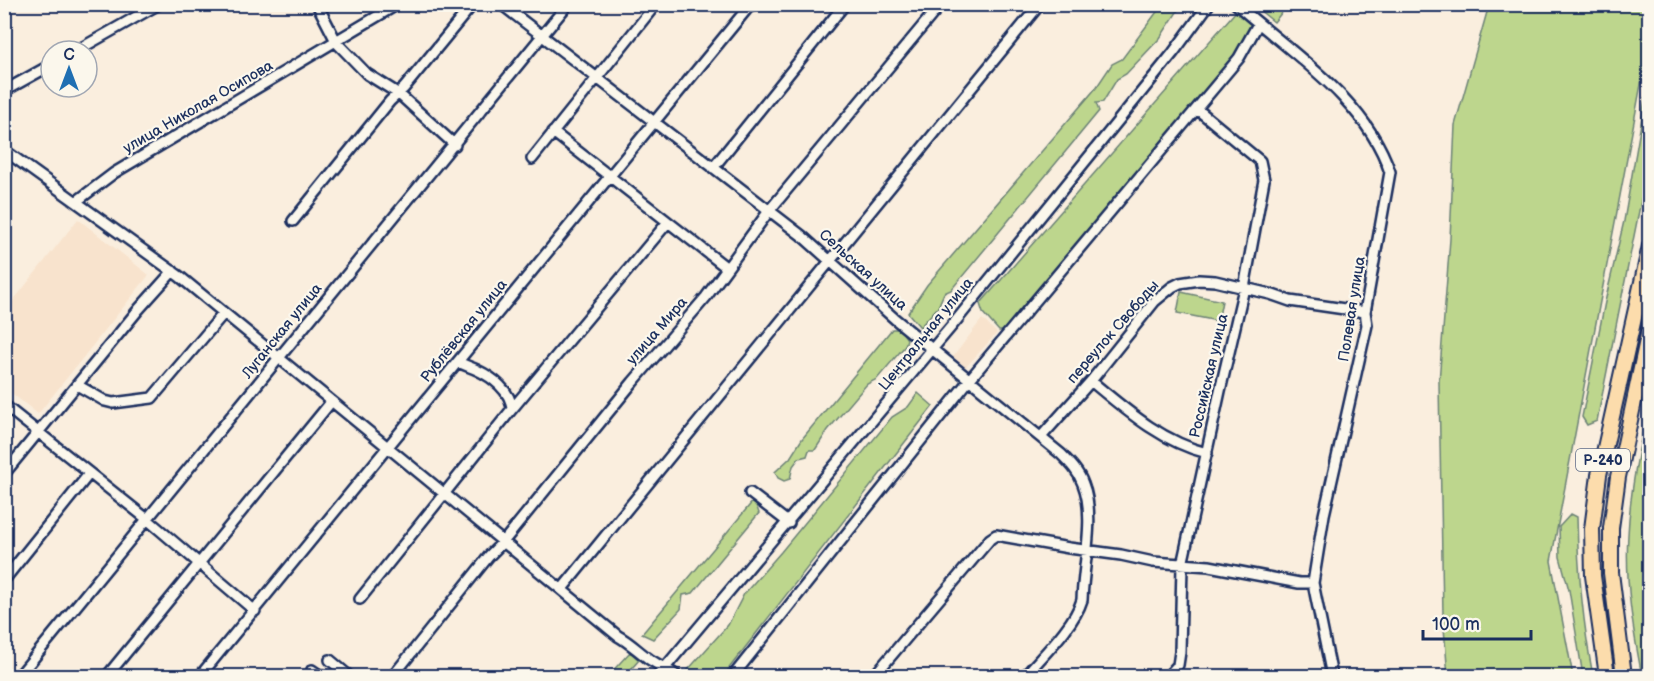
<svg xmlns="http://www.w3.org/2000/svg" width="1654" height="681" font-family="'Balsamiq Sans',sans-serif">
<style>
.built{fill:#f8e3cd}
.green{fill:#bdd68d;stroke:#6c8276;stroke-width:1.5}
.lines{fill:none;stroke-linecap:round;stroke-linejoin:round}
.minor-casing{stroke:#1b2f5e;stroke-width:14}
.highway-casing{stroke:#1b2f5e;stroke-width:18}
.minor{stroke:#fbf7ec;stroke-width:9}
.highway{stroke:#fcdcac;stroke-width:14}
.labels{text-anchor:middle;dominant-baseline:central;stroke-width:4.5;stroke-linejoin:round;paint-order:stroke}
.shield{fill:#fbf7ec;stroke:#5e6b89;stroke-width:1.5}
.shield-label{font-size:14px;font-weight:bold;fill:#1b2f5e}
.street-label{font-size:15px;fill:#1b2f5e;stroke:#fbf7ec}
</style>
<rect width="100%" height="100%" fill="#faeede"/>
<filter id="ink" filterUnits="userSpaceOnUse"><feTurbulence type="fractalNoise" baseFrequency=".0167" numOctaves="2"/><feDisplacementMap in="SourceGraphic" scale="12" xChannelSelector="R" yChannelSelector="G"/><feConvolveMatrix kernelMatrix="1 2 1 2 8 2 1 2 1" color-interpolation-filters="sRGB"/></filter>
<g filter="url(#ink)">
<path class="built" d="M78 219 149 275 38 414 5 388V311Z
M982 319 997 333 965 368 953 357Z"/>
<path class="green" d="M1162 5H1180L1179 9 1160 38 1126 74 1117 79 1103 102 1096 103 1099 111 951 290 944 293 938 307 920 327 908 313 927 285 1096 88 1112 64 1122 59Z
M1253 5H1288L1274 22Z
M1489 5H1649V42L1551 561 1573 676H1448L1443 616 1439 382 1450 239 1455 125Z
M1237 10 1254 25 1235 55 1192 111 1005 331H999L983 313 980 304Z
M1649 77V161L1597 421 1587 425 1582 417 1605 302 1624 221Z
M1181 292 1222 301 1218 321 1177 313Z
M892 329H900L907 339 905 346 877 379 867 384 828 430 815 450H809L807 456 799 458 793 466 790 479 784 481 778 478 775 472 790 458 802 439Z
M918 393 933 406 723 676H692L686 672 728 625 744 594 781 552 892 417 908 407Z
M1649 403 1650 676H1642C1633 630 1625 582 1628 535 1630 491 1639 446 1649 403Z
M754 500 759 513 693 593 683 595 681 609 653 639 642 634Z
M1571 514 1577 517C1578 571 1583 624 1593 676H1583L1569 590 1560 557 1559 527Z
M630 652 639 660 625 676H608Z"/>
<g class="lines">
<g class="minor-casing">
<path id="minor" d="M317 4 337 43 367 74 399 94 455 145
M501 4 801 235 895 319 1061 454C1070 463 1079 472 1083 484 1096 516 1083 565 1082 600 1074 626 1042 656 1025 676
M1236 4C1291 53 1366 99 1390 172L1365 312 1367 325 1324 515 1313 583 1332 676
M76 51 159 4
M4 91 51 65
M553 132 727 268
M4 150 179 276 618 636C629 642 638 651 649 659 658 665 668 669 677 676
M532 159 656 4
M713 168 845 4
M77 201 114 173 398 4
M293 221 390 101 404 88 473 4
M1091 381C1126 410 1162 442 1207 453
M77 385 105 401 113 403 152 398 224 313
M4 405 147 519 255 611
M512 409 668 222
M1041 437 1091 381 1155 301 1172 287 1180 283 1199 280 1215 281 1270 294 1290 301 1365 312
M4 474 139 309 173 271
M750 493 789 523
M4 580 89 474
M562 589 1040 4
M360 599 512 409C511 391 492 377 477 370 471 367 465 366 459 362
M330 660 349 676
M312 670 321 676
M19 676 568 4
M107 676 331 402
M200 676 751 4
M393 676 489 556 504 541 633 382 706 297 769 211 941 4
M658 676 955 322 1173 53 1209 4
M733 676 970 379 1239 58 1258 24
M874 676 990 539 996 535 1069 548 1121 555 1153 562 1209 566 1299 583H1313
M1168 676 1178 665 1180 652 1182 565 1220 391 1244 288 1264 180 1260 161 1197 109"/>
</g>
<g class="highway-casing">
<path id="highway" d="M1607 676 1593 576 1592 529 1599 475 1650 246
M1624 676 1611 573V528L1618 477 1650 326"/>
</g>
<use href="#minor" class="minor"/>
<use href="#highway" class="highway"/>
</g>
</g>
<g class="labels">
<rect class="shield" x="1576" y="449" width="54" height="22" rx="4.5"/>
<g class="shield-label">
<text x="1603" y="460">Р-240</text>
</g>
<g class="street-label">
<text transform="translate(198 107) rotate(-30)">улица Николая Осипова</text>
<text transform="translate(863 270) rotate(42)">Сельская улица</text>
<text transform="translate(1352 309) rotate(-81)">Полевая улица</text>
<text transform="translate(282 331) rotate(-51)">Луганская улица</text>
<text transform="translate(464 331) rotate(-51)">Рублёвская улица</text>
<text transform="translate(657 331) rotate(-49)">улица Мира</text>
<text transform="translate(1113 332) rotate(-49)">переулок Свободы</text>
<text transform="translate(926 334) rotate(-51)">Центральная улица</text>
<text transform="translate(1209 376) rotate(-77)">Российская улица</text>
</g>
</g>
<rect width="1654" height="681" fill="none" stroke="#fbf7ec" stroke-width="24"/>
<rect x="12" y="12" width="1630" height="657" fill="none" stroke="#1b2f5e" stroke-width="2" filter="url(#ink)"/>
<g transform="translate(69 69)"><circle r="28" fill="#fbf7ec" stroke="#a1a7b3" stroke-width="1.5"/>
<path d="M0-4.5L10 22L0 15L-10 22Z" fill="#1f6fb2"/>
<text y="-9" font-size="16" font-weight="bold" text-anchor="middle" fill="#1b2f5e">С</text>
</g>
<path d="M1423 630v9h108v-9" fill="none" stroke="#1b2f5e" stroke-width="3"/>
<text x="1432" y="630" font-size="18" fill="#1b2f5e" stroke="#fbf7ec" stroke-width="4.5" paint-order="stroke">100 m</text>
</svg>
